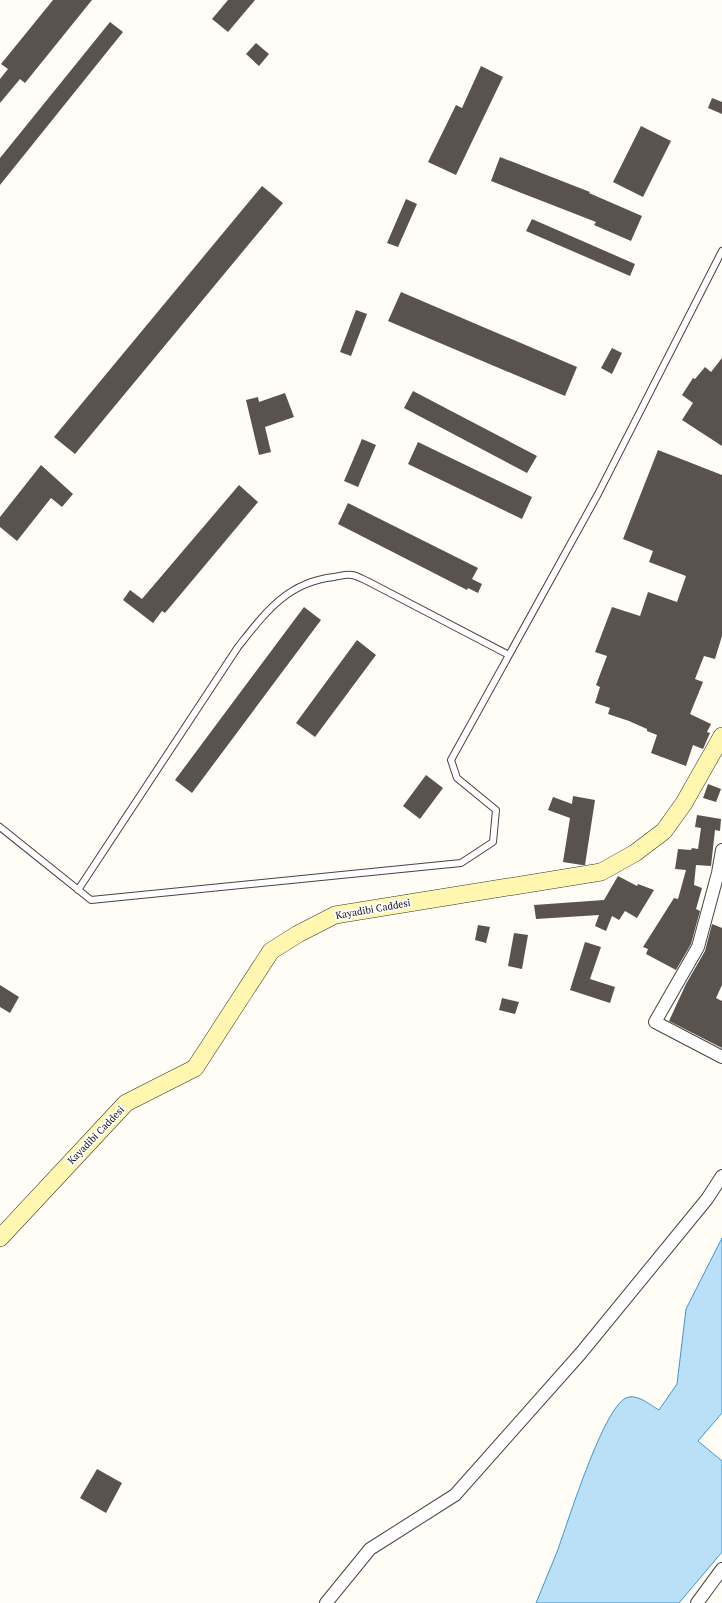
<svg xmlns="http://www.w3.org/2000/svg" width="722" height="1603" font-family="'PT Serif',serif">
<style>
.water{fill:#b9e0f7;stroke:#3f96cf}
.building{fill:#5a524d}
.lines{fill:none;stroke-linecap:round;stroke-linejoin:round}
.lane-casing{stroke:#444;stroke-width:8}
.street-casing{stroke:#444;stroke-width:14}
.secondary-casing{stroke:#333;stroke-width:18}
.lane{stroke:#fff;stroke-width:6}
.street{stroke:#fff;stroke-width:12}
.secondary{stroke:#fff6b0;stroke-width:17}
.labels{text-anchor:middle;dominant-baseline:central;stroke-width:4;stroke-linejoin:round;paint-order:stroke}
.street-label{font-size:10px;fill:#111;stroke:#fff}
</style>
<rect width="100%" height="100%" fill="#fffdf5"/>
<path class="water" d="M722 1238V1413L698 1441 722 1461V1552L679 1603H536C543 1586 550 1569 557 1552 567 1525 603 1408 626 1398 637 1393 650 1405 659 1410L677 1384 686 1309Z"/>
<path class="building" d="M53 0H92L25 83 20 79 0 103V79L8 69 1 64Z
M228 0H255L228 32 212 19Z
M110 22 123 32 0 185V158Z
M256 43 269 54 259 66 246 54Z
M481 66 503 77 456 175 428 162 456 105 462 108Z
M712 98 722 102V114L708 108Z
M641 126 671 141 643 197 613 182Z
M500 157 590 192 589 193 642 216 631 241 594 225 596 222 491 181Z
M262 186 283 203 75 454 54 437Z
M406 199 417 204 398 247 387 243Z
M532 219 635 264 630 276 526 231Z
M401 292 577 367 565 396 388 321Z
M356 310 367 314 351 356 340 352Z
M612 348 622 353 612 374 601 368Z
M722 358V446L682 420 693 403 682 395 693 378 695 379 705 367 711 372Z
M413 391 537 456 527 473 404 408Z
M285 393 294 417 265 427 271 452 259 455 246 400 258 397 259 402Z
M362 439 376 445 358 487 344 481Z
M418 442 532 497 522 519 408 464Z
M658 450 722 475V636L715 659 704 656 695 679 703 682 690 714 711 724 707 732 710 733 703 749 693 745 686 766 651 753 657 735 647 731V729L629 721 608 714 610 708 595 703 600 687 596 685 607 656 595 652 612 607 640 616 648 592 677 602 686 576 649 562 653 551 623 539Z
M41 465 73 494 62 507 51 498 17 541 0 527V517Z
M239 485 258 502 165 613 162 611 153 623 123 600 130 590 142 599Z
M348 503 478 568 472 579 482 584 478 593 468 588 467 590 338 524Z
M304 607 321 620 192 793 175 780Z
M357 640 376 655 315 737 296 723Z
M426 775 443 788 420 819 403 806Z
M708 784 721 789 716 802 703 798Z
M573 796 595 800 585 865H582L563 862 570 818 548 810 553 797 572 804Z
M697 815 721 819 720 831 715 830 711 866 696 865 694 885 702 888 696 909 700 911 691 944 676 970 646 954 648 949 643 947 674 898 678 899 686 870 675 869 678 849 691 850 692 848 698 849 701 828 695 827Z
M618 876 637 886 638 884 654 890 637 918 625 911 619 920 612 916 606 931 595 926 599 915 536 919 534 905 604 900Z
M712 924 722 928V985L716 998 722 1001V1048L669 1021 686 984 705 951Z
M478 925 490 927 486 943 475 940Z
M514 933 528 935 522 969 508 966Z
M585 942 601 947 590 979 615 987 610 1003 570 990Z
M0 985 19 997 10 1013 0 1007Z
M502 998 519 1002 515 1014 499 1010Z
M97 1469 122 1483 106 1513 80 1498Z"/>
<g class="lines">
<g class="lane-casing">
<path id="lane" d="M0 827 91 900 461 863 493 842 496 810 457 778 451 760 598 494 722 251
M78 890 238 647C265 613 287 582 334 577 340 576 347 574 352 575 358 576 364 580 369 582L509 655"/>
</g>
<g class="street-casing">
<path id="street" d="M722 850 718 873 698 947 655 1022 722 1057
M326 1603 370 1549 455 1495 581 1353 707 1199 722 1176
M697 1603 722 1569"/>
</g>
<g class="secondary-casing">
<path id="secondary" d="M0 1238 126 1103 195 1068 271 951 298 934 335 915 601 872 635 853 664 831 684 803 722 736"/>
</g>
<use href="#lane" class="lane"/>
<use href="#street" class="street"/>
<use href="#secondary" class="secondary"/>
</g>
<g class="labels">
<g class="street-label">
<text transform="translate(373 909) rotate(-10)">Kayadibi Caddesi</text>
<text transform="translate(96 1135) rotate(-46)">Kayadibi Caddesi</text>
</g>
</g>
</svg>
